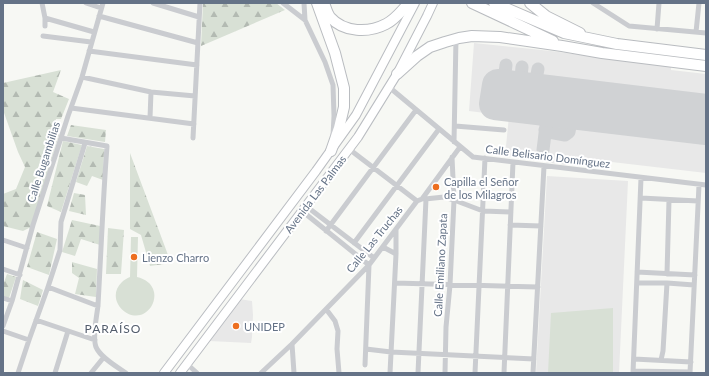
<svg xmlns="http://www.w3.org/2000/svg" width="709" height="376" font-family="Lato,sans-serif">
<style>
.built{fill:#e8e8e8}
.grass{fill:#d8e0d5}
.forest{fill:url(#forest-firs)}
.lines{fill:none;stroke-linecap:round;stroke-linejoin:round}
.taxiway{stroke:#d0d2d4;stroke-width:13}
.runway{stroke:#d0d2d4;stroke-width:32}
.primary-casing{stroke:#babdc2;stroke-width:10}
.highway-casing{stroke:#b9bcc0;stroke-width:12}
.street{stroke:#caccd0;stroke-width:5}
.primary{stroke:#fff;stroke-width:8}
.highway{stroke:#fff;stroke-width:10}
.poi-dot{fill:#ed6e1f;stroke:#fff;stroke-width:1.5}
.labels{text-anchor:middle;dominant-baseline:central;stroke-width:4;stroke-linejoin:round;paint-order:stroke}
.street-label{font-size:11px;fill:#657387;stroke:#fff}
.poi-label{font-size:11px;fill:#657387;stroke:#fff;text-anchor:start}
.neighbourhood-label{font-size:12px;letter-spacing:1px;fill:#535d6c;stroke:#fff}
</style>
<defs>
<pattern id="forest-firs" width="22" height="20" patternUnits="userSpaceOnUse"><rect width="22" height="20" fill="#d8e0d5"/><path d="M5 1l3.5 6h-7zM16 11l3.5 6h-7z" fill="#b3bab2"/></pattern>
</defs>
<rect width="100%" height="100%" fill="#f7f8f4"/>
<path class="built" d="M474 43 551 51 671 67V70L706 74V173L569 157 567 165 544 162V159L505 156 509 116 469 111Z
M547 176 628 181 619 373H536Z
M239 299 252 301 253 315 252 337 251 343 209 341Z"/>
<path class="grass" d="M131 237H138L137 277C145 279 152 283 154 292 155 297 154 302 151 307 135 330 102 301 122 282 124 280 127 278 130 277Z
M613 308V373H548L551 313Z"/>
<path class="forest" d="M203 3H276L285 10 201 46Z
M61 70 53 92 69 99 61 119H56L53 131 59 134 31 229 29 228 23 231 3 226V194L16 189 25 167 18 152 3 110V83Z
M71 125 106 130 105 142 67 136Z
M63 141 82 145 61 212 47 206Z
M87 146 104 149 103 180 92 176 87 186 76 182Z
M130 153 171 263 150 266 141 235 130 229Z
M74 193 85 195 86 215 69 211Z
M72 220 100 226V245L81 239 75 256 62 252Z
M108 228 124 230 121 274H106Z
M37 232 57 239 49 275 27 267Z
M72 262 97 269 96 297 75 294 79 278 72 273Z
M7 274 16 277 9 298 3 296V285Z
M23 280 43 290 38 306 20 299Z"/>
<g class="lines">
<path class="taxiway" d="M506 65C505 77 499 92 512 97
M522 67 520 88V93L522 96 528 99
M538 69C536 81 530 97 546 101
M545 130 549 132 565 135 569 132 570 126
M543 150 548 109 551 104 556 102"/>
<path class="runway" d="M706 110 498 85 495 104 706 129"/>
<g class="primary-casing">
<path id="primary" d="M164 373 316 171 356 115 415 3
M180 373 358 137 397 74 427 16 433 3"/>
</g>
<g class="highway-casing">
<path id="highway" d="M317 3 335 53 344 88V107L339 128 331 151
M324 3C326 8 327 13 330 17 344 33 369 33 386 24 396 19 401 11 409 3
M472 3 553 41
M494 3 564 33 617 44 706 55
M530 3 546 16 580 33
M397 74 417 56 430 47 445 42 459 38 472 36 500 37 562 46 602 53 706 66"/>
</g>
<path class="street" d="M42 3 45 18V26
M86 3 101 8
M153 3 199 17
M283 3 305 20 325 62 333 85 334 116 333 136
M304 3 305 20
M593 3 629 26 706 33
M99 16 198 43
M45 18 94 32
M657 29 659 3
M696 32 699 3
M43 36 91 42
M89 51 197 65
M82 77 151 92 195 96
M389 87 473 157 706 185
M71 108 194 124
M150 118 151 92
M455 126 504 130
M61 138 107 146C103 199 101 252 98 305 97 316 92 337 96 347 100 357 117 367 126 373
M193 138 200 3
M454 142 456 38
M349 149 417 201
M641 198 698 201
M425 199 444 197 454 200 483 211 511 212
M306 206 374 258
M302 211 369 265 365 365
M510 225 541 226
M326 231 416 110
M3 240 27 248
M354 243 439 129
M383 247 396 254
M3 269 20 275
M637 272 695 275
M667 274 669 200
M395 283 538 287
M637 283H667L694 285
M48 287 98 306
M3 298 12 301
M326 309 335 321 338 331 337 349 339 373
M36 320 95 340
M3 326 12 301 33 225 68 116 82 77 103 3
M3 331 29 340
M292 344 294 373
M366 349 391 352 534 359
M634 359 691 362
M661 360 663 351 667 283
M187 364 197 373
M633 371 690 372
M18 373 29 340 48 287 60 250 61 222 85 143
M55 373 68 331
M91 373 104 357
M261 373 292 344 369 265 417 201 422 199 460 147
M390 373 396 254V229
M418 373 426 199
M445 373 446 327 450 285 454 200 452 157
M475 373 485 158
M504 373 513 162
M533 373 544 166
M633 373 641 178
M690 373 699 185"/>
<use href="#primary" class="primary"/>
<use href="#highway" class="highway"/>
</g>
<g class="poi-dot">
<circle cx="436" cy="187" r="4"/>
<circle cx="134" cy="257" r="4"/>
<circle cx="236" cy="326" r="4"/>
</g>
<g class="labels">
<g class="street-label">
<text transform="translate(548 156) rotate(7)">Calle Belisario Domínguez</text>
<text transform="translate(43 162) rotate(-72)">Calle Bugambilias</text>
<text transform="translate(315 194) rotate(-53)">Avenida Las Palmas</text>
<text transform="translate(374 239) rotate(-51)">Calle Las Truchas</text>
<text transform="translate(440 265) rotate(-87)">Calle Emiliano Zapata</text>
</g>
<g class="poi-label">
<text x="444" y="181">Capilla el Señor<tspan x="444" dy="13">de los Milagros</tspan></text>
<text x="142" y="257">Lienzo Charro</text>
<text x="244" y="326">UNIDEP</text>
</g>
<g class="neighbourhood-label">
<text x="113" y="328">PARAÍSO</text>
</g>
</g>
<rect width="709" height="376" fill="none" stroke="#657387" stroke-width="8"/>
</svg>
